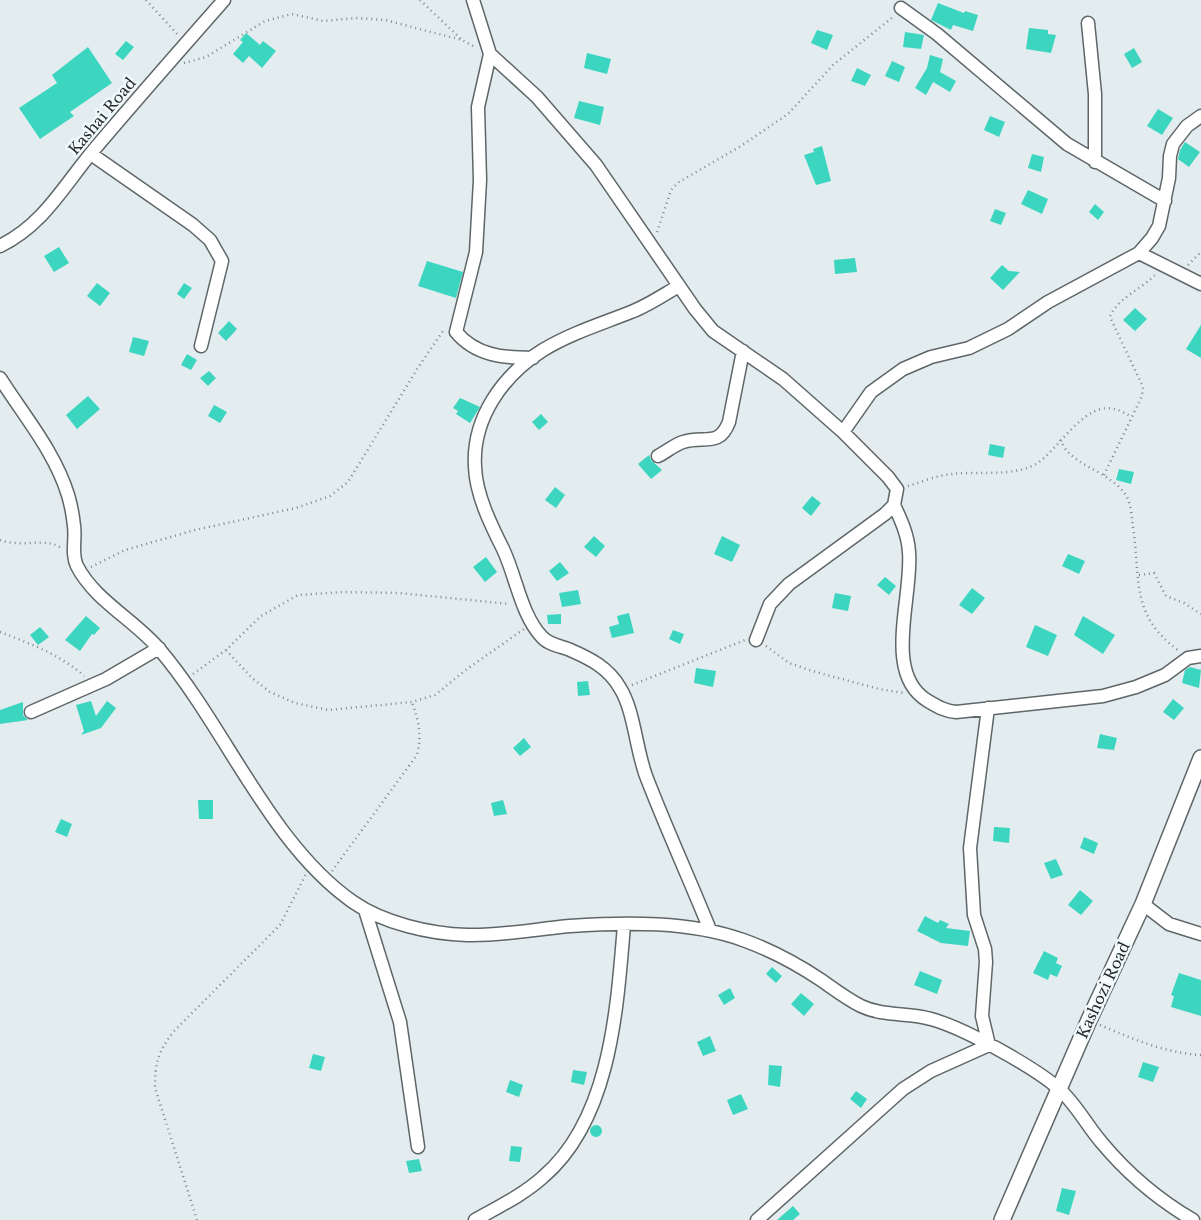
<svg xmlns="http://www.w3.org/2000/svg" width="1201" height="1220" font-family="'Libre Baskerville',serif">
<style>
.building{fill:#3cd6c0}
.lines{fill:none;stroke-linecap:round;stroke-linejoin:round}
.minor-casing{stroke:#5e6668;stroke-width:15}
.major-casing{stroke:#5e6668;stroke-width:18}
.path{stroke:#82888a;stroke-width:2.5;stroke-dasharray:1 4;stroke-linecap:butt}
.minor{stroke:#fff;stroke-width:12}
.major{stroke:#fff;stroke-width:15}
.labels{text-anchor:middle;dominant-baseline:central;stroke-width:5;stroke-linejoin:round;paint-order:stroke}
.street-label{font-size:15px;fill:#272b2c;stroke:#f0fafc}
</style>
<rect width="100%" height="100%" fill="#e3ecef"/>
<path class="building" d="M938 3 964 13 965 11 978 15 973 31 953 25 951 30 931 20Z
M1029 28 1048 30V34L1056 35 1051 53 1026 49Z
M817 30 833 35 827 50 811 43Z
M905 32 924 35 921 49 903 47Z
M246 33 260 45 263 41 276 51 262 68 249 56 243 63 233 54 243 42 240 40Z
M126 41 134 47 123 60 115 54Z
M88 47 112 83 70 112 74 116 40 139 19 108 57 83 52 75Z
M1134 48 1142 62 1132 68 1124 54Z
M587 53 611 59 607 74 584 68Z
M930 55 943 59 940 72 956 81 950 92 933 82 926 95 915 88 927 68Z
M892 61 905 67 899 82 885 76Z
M857 68 871 75 865 86 851 81Z
M579 101 604 107 600 125 574 118Z
M1158 109 1173 118 1162 135 1147 126Z
M990 116 1005 122 999 137 984 130Z
M1185 142 1200 152 1189 167 1178 159 1180 150Z
M822 146 831 181 816 185 804 155 814 152 813 149Z
M1032 154 1044 157 1041 172 1028 168Z
M1028 190 1048 199 1042 214 1021 204Z
M1095 204 1104 212 1098 220 1089 212Z
M995 209 1006 213 1001 225 990 221Z
M59 247 69 263 54 272 44 256Z
M855 258 857 272 835 274 834 260Z
M427 261 463 272 456 298 418 286Z
M1002 265 1009 271 1020 272 1003 290 990 278Z
M97 283 110 293 100 306 87 296Z
M184 283 192 288 184 299 177 294Z
M1135 308 1147 319 1135 331 1123 320Z
M229 321 237 329 226 341 218 333Z
M1201 325V358L1186 349Z
M133 337 149 341 144 356 129 352Z
M187 354 197 360 191 370 181 365Z
M209 371 216 378 208 386 200 378Z
M88 396 100 409 77 429 66 415Z
M460 398 480 407 470 423 456 414 458 411 453 408Z
M214 405 227 412 220 423 208 416Z
M541 414 548 422 539 430 532 422Z
M990 444 1005 447 1003 458 988 455Z
M649 455 651 460 662 470 651 479 638 464Z
M1119 469 1134 472 1131 484 1116 480Z
M555 487 565 495 556 508 545 500Z
M812 496 821 503 811 516 802 508Z
M594 536 605 546 596 557 584 547Z
M722 536 740 545 732 562 714 554Z
M1068 554 1085 561 1079 574 1062 566Z
M486 557 497 572 485 582 473 567Z
M560 562 569 573 557 581 549 571Z
M885 577 896 586 889 595 877 585Z
M972 588 985 598 972 614 959 605Z
M578 590 581 604 562 607 559 593Z
M835 593 851 596 848 611 832 608Z
M629 613 634 633 612 638 609 627 619 624 617 616Z
M561 614V624H548L547 615Z
M86 616 100 628 94 635 92 634 80 651 65 640Z
M1083 616 1115 635 1103 654 1074 635Z
M1035 625 1057 635 1048 656 1026 647Z
M40 627 49 637 38 645 30 635Z
M673 630 684 634 680 644 669 639Z
M1190 667 1201 670 1199 688 1182 683 1185 670Z
M696 668 716 671 713 687 694 683Z
M588 681 590 695 578 696 577 682Z
M1173 699 1184 708 1174 720 1163 712Z
M91 701 96 716 107 701 116 708 101 728 81 735 84 731 76 705Z
M23 702V715L28 720 0 724V710Z
M1100 734 1117 738 1114 750 1097 748Z
M524 738 531 747 520 756 513 748Z
M198 800H213V819H199Z
M503 800 507 814 494 816 491 803Z
M61 819 72 824 67 837 55 832Z
M994 827 1010 828 1009 843 993 841Z
M1084 837 1098 843 1094 854 1080 848Z
M1056 859 1063 875 1051 879 1044 863Z
M1080 890 1093 901 1081 915 1068 905Z
M925 916 938 923 940 920 949 924 946 928 970 931 968 946 941 943 917 931Z
M1044 951 1058 958 1056 963 1062 966 1057 977 1050 974 1048 980 1033 973Z
M772 967 782 976 776 983 766 974Z
M920 971 942 980 937 994 914 985Z
M1179 973 1201 980V1016L1171 1007 1174 996 1171 995Z
M730 988 735 998 724 1005 718 995Z
M801 993 814 1004 804 1016 791 1004Z
M710 1036 716 1051 703 1056 697 1042Z
M313 1054 325 1057 321 1071 309 1068Z
M1143 1062 1159 1067 1153 1082 1138 1077Z
M769 1065 782 1066 780 1087 768 1085Z
M573 1070 587 1072 584 1085 571 1082Z
M510 1080 523 1085 519 1097 506 1092Z
M856 1091 867 1099 861 1108 850 1099Z
M741 1094 748 1109 733 1115 727 1100Z
M590 1131a6 6 0 1 1 12 0a6 6 0 1 1-12 0Z
M511 1146 522 1147 520 1162 509 1161Z
M419 1159 422 1171 409 1173 406 1161Z
M1062 1188 1076 1191 1069 1215 1056 1211Z
M793 1206 800 1214 793 1220H777Z"/>
<g class="lines">
<g class="minor-casing">
<path id="minor" d="M473 0 490 54 537 97 596 165 695 309 713 331 783 379 843 432 888 477 897 489 894 505 885 514 789 584 770 604 756 640
M901 8 937 34 1067 144 1165 201
M1088 23 1095 94V162
M490 54 478 107 480 180 476 252 456 332C476 356 504 358 533 358
M91 154 193 225 210 240 222 261 201 346
M0 246C43 225 63 187 92 152 135 101 180 50 224 0
M1139 253 1201 284
M679 286C663 295 647 306 631 312 601 324 571 333 543 350 503 375 472 418 475 467 476 495 491 525 503 549 516 576 521 615 542 637 548 644 559 646 568 649 589 658 608 667 620 688 634 710 636 749 646 776 666 828 689 878 710 930
M0 378C24 416 55 452 68 495 71 505 73 516 74 526 76 539 71 554 77 566 95 601 135 620 160 650 226 728 270 844 353 902 383 923 430 934 467 935 501 936 536 929 570 926 626 922 690 921 743 940 771 950 797 964 821 980 834 989 847 999 861 1006 884 1017 908 1012 931 1019 964 1028 1030 1065 1057 1087 1075 1102 1087 1126 1102 1143 1127 1173 1159 1200 1193 1220
M843 432 871 392 903 369 931 357 969 348 1008 329 1048 302 1139 253 1152 238 1159 226 1169 178 1170 156 1173 144 1187 126 1201 116
M658 456C666 452 674 445 683 442 704 435 719 448 729 422L743 351
M894 505C901 520 908 535 909 552 913 597 882 674 928 701 938 707 945 711 956 712L1103 696 1136 687 1165 675 1188 658 1201 656
M31 712 106 679 159 648
M1143 904 1169 924 1201 934
M365 910 400 1022 418 1147
M475 1220C498 1207 523 1195 543 1177 611 1119 617 1008 624 925
M757 1220 903 1089 931 1071 989 1045 982 1016 986 962 985 949 974 915 970 848 988 708"/>
</g>
<g class="major-casing">
<path id="major" d="M1002 1220 1089 1020 1143 904 1201 758"/>
</g>
<path class="path" d="M146 0 178 35
M420 0 461 39
M184 63 206 57 265 21 292 14 323 21 356 18 385 20 462 40 475 47
M657 232 671 190 679 182 741 146 788 114 833 65 893 17
M1188 265 1201 252
M1060 440C1063 444 1065 450 1069 453 1085 469 1114 475 1127 497 1131 505 1132 519 1133 527 1141 581 1130 615 1179 651
M1104 475 1142 396 1143 387 1110 317C1116 299 1143 288 1156 274
M908 486C922 482 938 475 952 474 978 471 1013 477 1036 464 1058 451 1084 401 1114 409 1120 410 1126 414 1132 417
M0 540C21 548 47 537 61 548
M91 567 125 550 195 530 296 508 330 496 348 482 419 366 443 331
M1139 575 1154 573 1166 596 1184 603 1201 614
M0 632C29 643 61 655 84 676
M766 646 789 663 812 671 879 689 904 693
M226 650 252 678 270 692 295 703 328 710 412 702 435 695 467 669 524 629
M193 674 226 650 261 616 298 595 343 592 399 593 510 604
M632 685 745 640
M332 871 417 755C422 735 419 722 412 702
M1100 1025C1133 1039 1165 1053 1201 1055
M197 1220 155 1088C155 1062 158 1053 173 1032L280 925 306 874"/>
<use href="#minor" class="minor"/>
<use href="#major" class="major"/>
</g>
<g class="labels">
<g class="street-label">
<text transform="translate(102 116) rotate(-50)">Kashai Road</text>
<text transform="translate(1103 990) rotate(-65)">Kashozi Road</text>
</g>
</g>
</svg>
